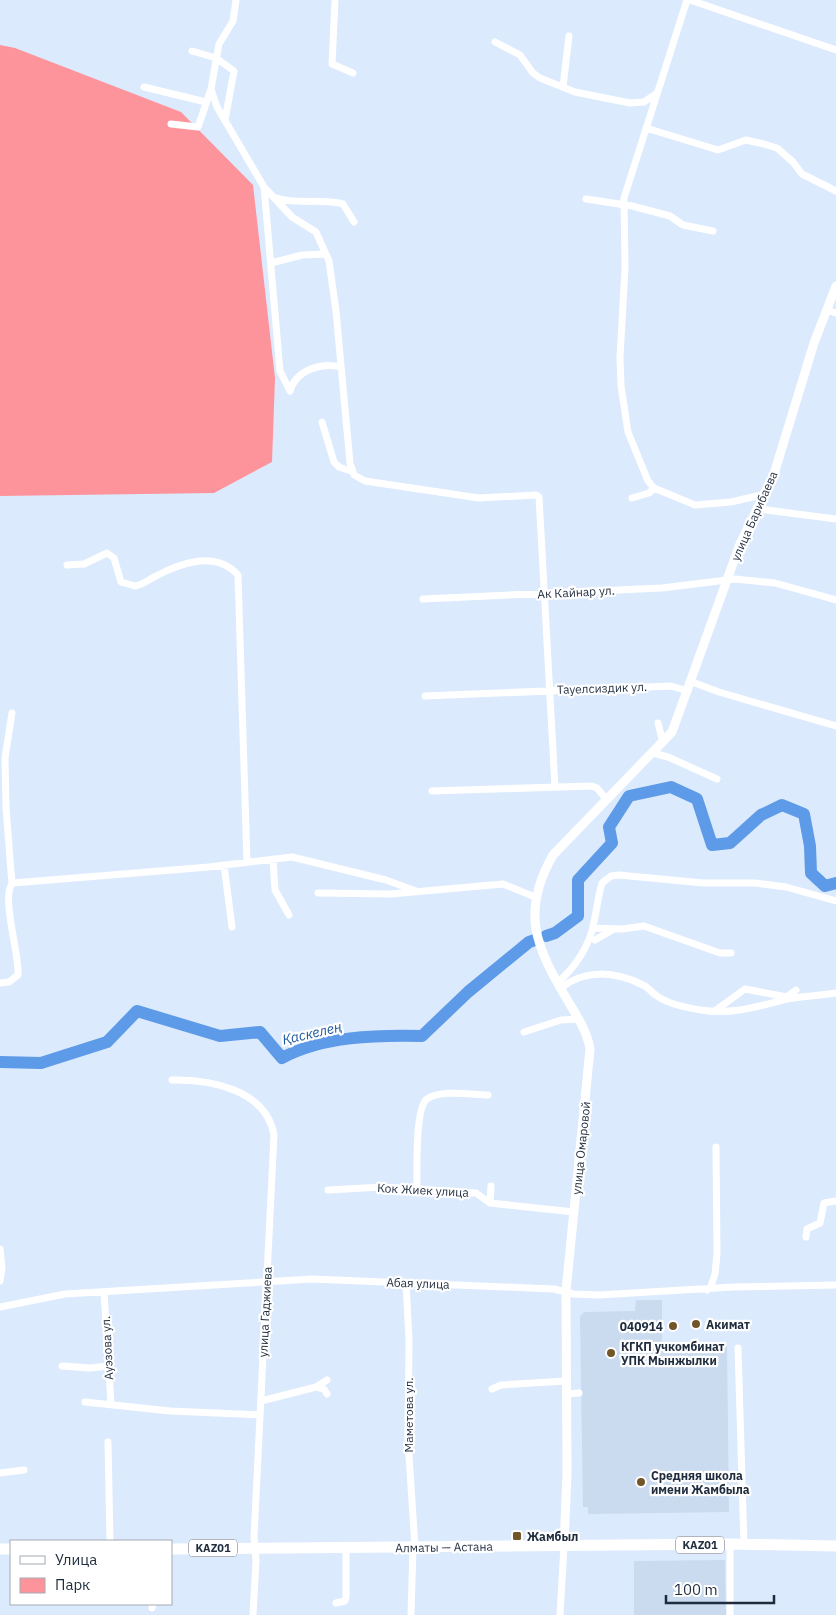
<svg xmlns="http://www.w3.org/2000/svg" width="836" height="1615" font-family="'IBM Plex Sans',sans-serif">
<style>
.built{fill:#cadaef}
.green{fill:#fd949c}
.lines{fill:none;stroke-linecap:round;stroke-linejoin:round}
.river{stroke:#5d9ae8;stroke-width:12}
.minor{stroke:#fff;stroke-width:7}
.tertiary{stroke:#fff;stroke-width:9}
.trunk{stroke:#fff;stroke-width:11}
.poi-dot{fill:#725529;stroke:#fff;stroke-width:2}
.labels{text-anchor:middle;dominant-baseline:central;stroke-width:4.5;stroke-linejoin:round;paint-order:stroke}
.shield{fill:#fff;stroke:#626b77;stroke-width:1}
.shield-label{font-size:11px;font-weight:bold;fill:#1f2c3d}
.street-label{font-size:12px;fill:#1f2c3d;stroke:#fff}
.poi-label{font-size:12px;font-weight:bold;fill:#1f2c3d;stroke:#fff;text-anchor:start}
.water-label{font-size:14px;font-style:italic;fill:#1a569d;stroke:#fff}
</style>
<rect width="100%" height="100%" fill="#dceafd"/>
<path class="built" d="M636 1300H662V1347L727 1346 729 1512 588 1514V1507H583L580 1316 584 1312 635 1311Z
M725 1560 726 1615H634V1561Z"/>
<path class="green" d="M0 45 15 48 181 112 253 185 275 378 272 462 214 493 0 496Z"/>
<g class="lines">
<path class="river" d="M546 936 555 933 578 916V880L612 843 609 827 629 796 671 787 697 799 712 845 730 843 761 815 782 805 804 814 810 846 811 873 825 886 836 883
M0 1062 41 1063 107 1042 137 1011 220 1036 260 1032 282 1058C323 1036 376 1035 422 1036L468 992 529 942 535 940"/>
<path class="minor" d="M236 0 233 21 219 44 211 89 217 107 264 187 280 371 290 391
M335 0 332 64 353 73
M687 0 624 198 625 268 620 357 621 386 628 432 648 481 654 488 695 505 731 502 766 494
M690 0 836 50
M495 42 520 55 533 73 540 78 575 92 630 103 644 102 656 94
M192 51 216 58 234 71 225 120
M144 87 206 102
M563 87 569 36
M171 124 198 127 211 89
M646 128 718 150 746 140 764 144 777 148 793 162 802 174 836 191
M264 187 292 217 316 232 329 261 336 311 350 463 354 475 365 481 479 498 536 495 539 497 555 787
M277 198C298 205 321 198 343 204L354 222
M586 199 632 206 670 216 683 225 713 231
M271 263 302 255 325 254
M826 310 836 313
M290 391C296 370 321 362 341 367
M322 422 334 462 339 467 351 471
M632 498 649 493 654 488
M759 509 836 519
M67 565 84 564 107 553 114 558 121 582 135 586C143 585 149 579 156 576 181 563 215 550 238 575L247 862
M423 599 662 588 735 579 775 583 836 600
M692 682 719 692 836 726
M425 696 671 686 688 691
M658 723 663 743
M653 753 668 757 717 779
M432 791 592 786 597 788 606 799
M273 859 275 890 289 915
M224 865 232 927
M12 884 6 808 5 758 12 713
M318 893 391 894 503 884 535 897
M593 928 622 929 644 926 720 953H731
M595 940 614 929
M558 982C575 968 590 945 594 922 597 909 598 896 602 883L611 876 619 875 703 883H755L786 887 836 901
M0 983 9 982 18 975C20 956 0 894 13 883L209 867 292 857 386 880 416 891
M561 988C585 969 615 971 643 985 648 987 652 993 657 996 668 1004 688 1008 701 1010 730 1015 756 1007 783 1000 800 996 819 996 836 993
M785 998 796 990
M716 1010 745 989 787 997
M524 1032 561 1020 579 1019
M172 1080C211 1079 266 1090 274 1135L254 1537 256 1560 253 1615
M417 1189C417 1172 415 1107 427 1099 442 1089 471 1095 488 1095
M328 1190 383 1187 476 1193 490 1203 574 1212
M490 1203 491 1186
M806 1237 807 1229 820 1223 824 1203 836 1201
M0 1249 2 1268 0 1281
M406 1283 409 1340 408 1441 415 1547
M707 1290 711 1286 715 1274 717 1254 716 1147
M104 1292 111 1404
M0 1307 65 1294 312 1279 554 1289 574 1294 599 1295 733 1287 836 1285
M738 1348 744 1545
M62 1366 90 1368 109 1366
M316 1387 324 1389 327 1394
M492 1389 501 1385 566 1381
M566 1394 579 1393
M261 1401 316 1387 327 1380
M85 1402 170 1411 260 1415
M108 1442 110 1541
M0 1473 24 1470
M336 1603 345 1601 346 1597V1548
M152 1608 153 1604
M411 1615 413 1547
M560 1615 564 1546
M730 1615V1544"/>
<path class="tertiary" d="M564 1546 567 1473 566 1291 590 1049C587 1031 577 1016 568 1001 536 947 520 913 553 855L672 732 740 544 774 474 814 343 836 286"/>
<path class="trunk" d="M0 1549H11
M171 1549 730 1544 836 1546"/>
</g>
<g class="poi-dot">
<circle cx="696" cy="1324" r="5"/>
<circle cx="673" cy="1326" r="5"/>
<circle cx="611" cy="1353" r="5"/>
<circle cx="641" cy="1482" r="5"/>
<rect x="512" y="1531" width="10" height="10" rx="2.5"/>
</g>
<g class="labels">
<g class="shield">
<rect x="676" y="1536.5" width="48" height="17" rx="4"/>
<rect x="189" y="1539.5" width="48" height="17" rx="4"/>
</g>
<g class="shield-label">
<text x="700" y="1545">KАZ01</text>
<text x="213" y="1548">KАZ01</text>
</g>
<g class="street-label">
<text transform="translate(754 516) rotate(-66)">улица Барибаева</text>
<text transform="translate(576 592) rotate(-3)">Ак Кайнар ул.</text>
<text transform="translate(602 688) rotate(-2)">Тауелсиздик ул.</text>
<text transform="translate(581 1148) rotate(-84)">улица Омаровой</text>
<text transform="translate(423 1190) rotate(3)">Кок Жиек улица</text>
<text transform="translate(418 1283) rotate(2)">Абая улица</text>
<text transform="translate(265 1312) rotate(-87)">улица Гаджиева</text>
<text transform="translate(107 1348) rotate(-93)">Ауэзова ул.</text>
<text transform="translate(408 1415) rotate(-90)">Маметова ул.</text>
<text transform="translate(444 1547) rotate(-1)">Алматы — Астана</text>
</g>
<g class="poi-label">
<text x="706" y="1324">Акимат</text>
<text x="663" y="1326" text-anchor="end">040914</text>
<text x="621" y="1346">КГКП учкомбинат<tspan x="621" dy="14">УПК Мынжылки</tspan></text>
<text x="651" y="1475">Средняя школа<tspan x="651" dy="14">имени Жамбыла</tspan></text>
<text x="527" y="1536">Жамбыл</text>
</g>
<g class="water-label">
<text transform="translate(312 1033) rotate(-13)">Қаскелең</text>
</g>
</g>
<rect x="10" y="1540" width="162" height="65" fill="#ffffff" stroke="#a5abb1"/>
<rect x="20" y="1556" width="25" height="8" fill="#ffffff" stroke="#a5abb1"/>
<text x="55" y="1565" font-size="15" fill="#1f2c3d">Улица</text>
<rect x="20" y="1578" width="25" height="15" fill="#fd949c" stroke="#a5abb1"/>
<text x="55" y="1590" font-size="15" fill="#1f2c3d">Парк</text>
<path d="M666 1595v8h108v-8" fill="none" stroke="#1f2c3d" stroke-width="2.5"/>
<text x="674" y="1595" font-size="15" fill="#1f2c3d" stroke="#ffffff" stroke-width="4" paint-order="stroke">100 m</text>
</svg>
